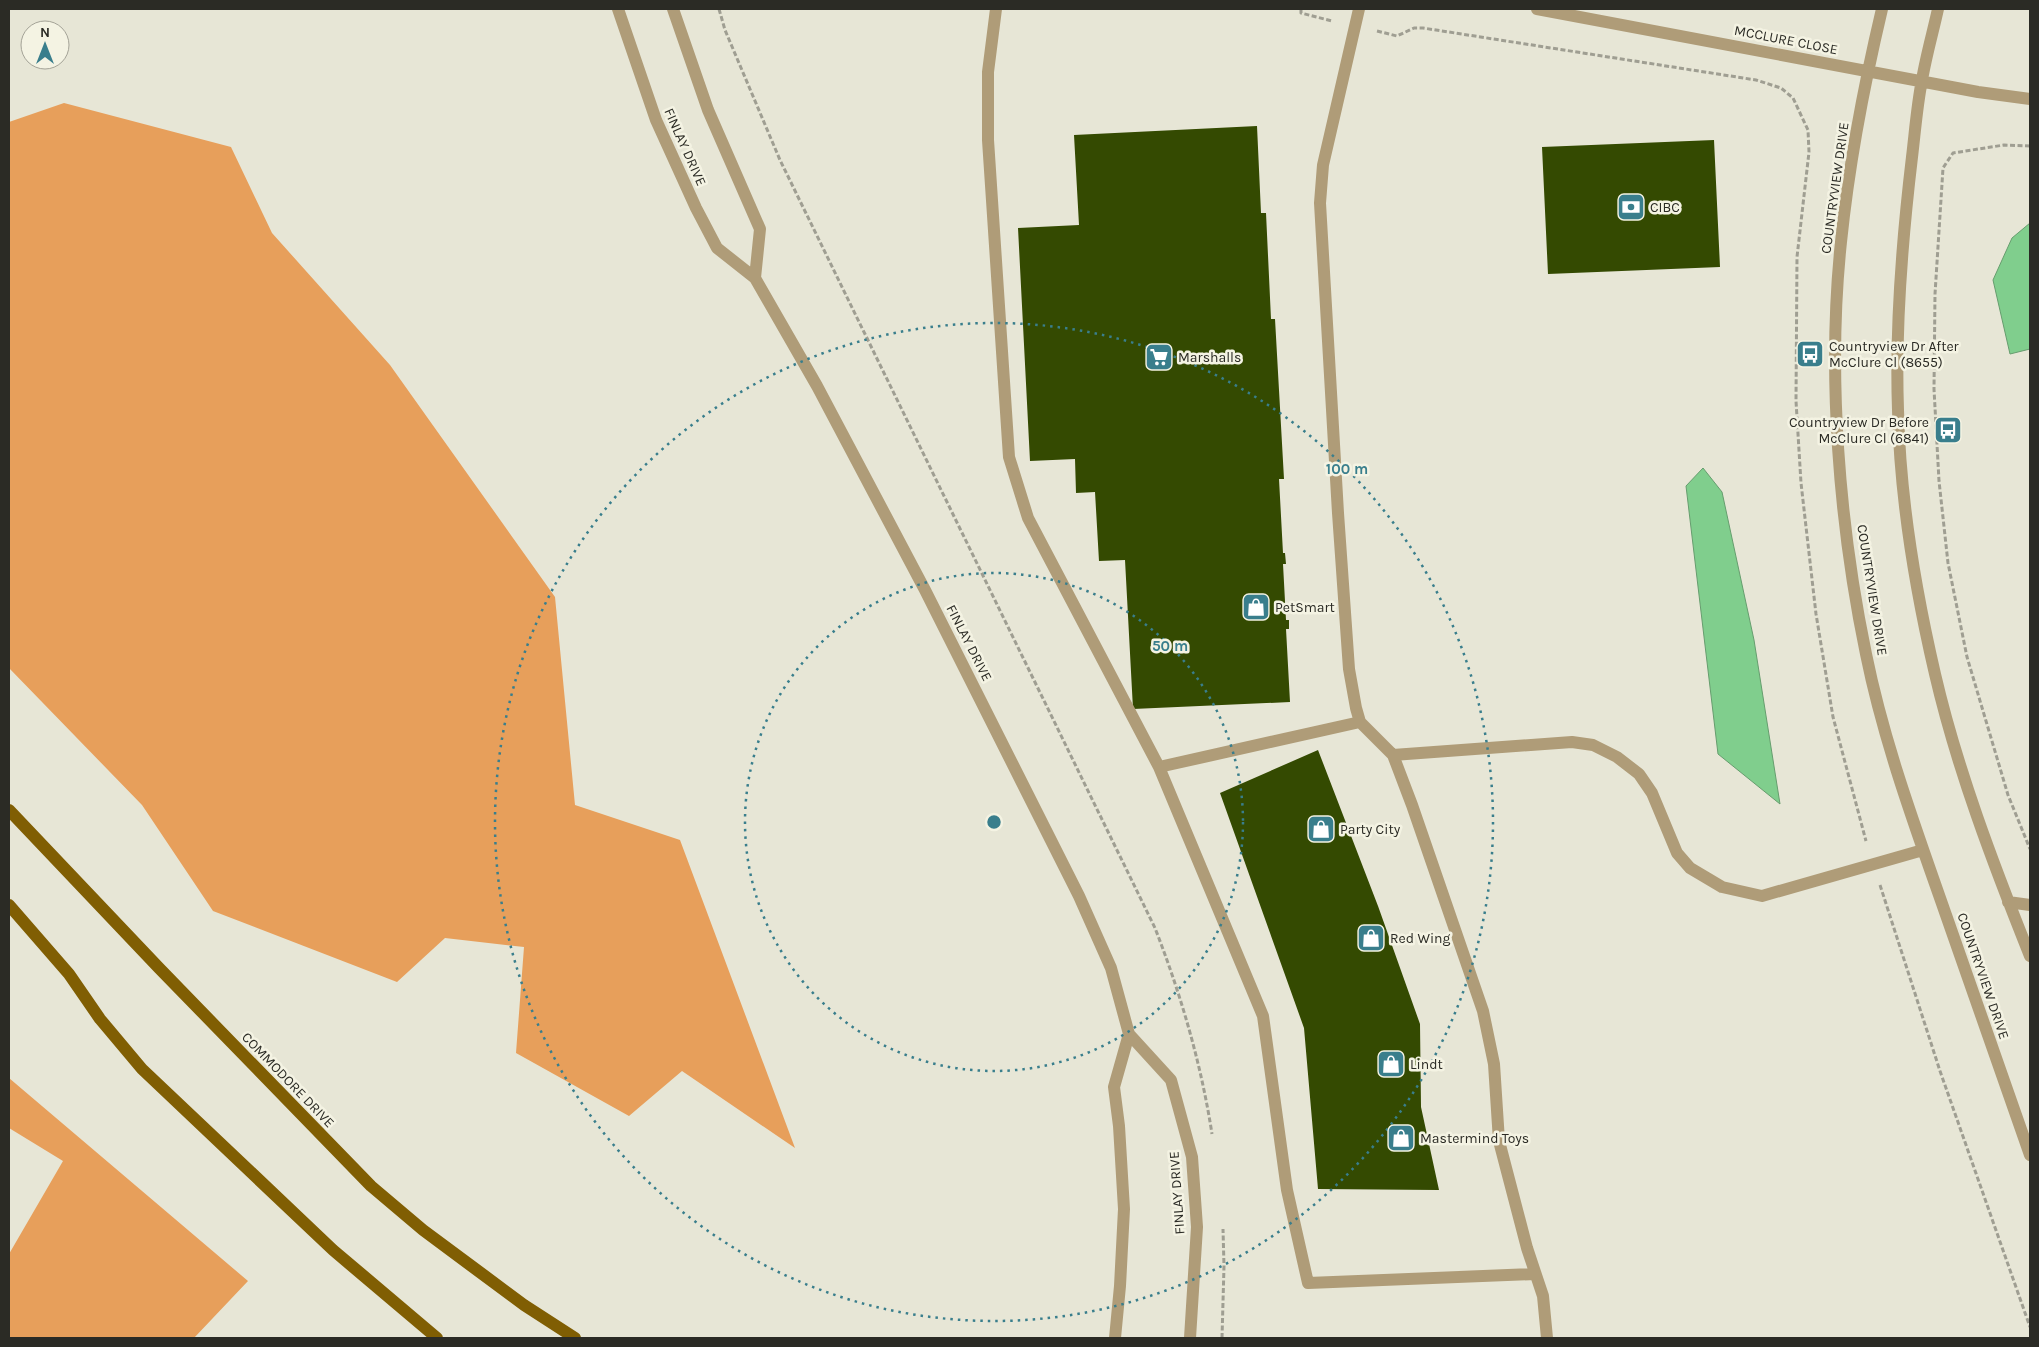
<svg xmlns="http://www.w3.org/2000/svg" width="2039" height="1347" font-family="Karla,sans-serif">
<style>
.forest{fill:#e79f5b}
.water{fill:#80ce8d;stroke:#669d6e}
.building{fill:#344a01}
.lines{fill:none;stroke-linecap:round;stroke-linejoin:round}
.path{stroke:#9f9e92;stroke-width:3;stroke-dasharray:5 2.5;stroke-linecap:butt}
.minor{stroke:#af9c78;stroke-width:12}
.major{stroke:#805e03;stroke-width:12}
.ring{fill:none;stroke:#397e8c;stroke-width:2.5;stroke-dasharray:2.5 5}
.labels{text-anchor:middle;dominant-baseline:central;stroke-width:5;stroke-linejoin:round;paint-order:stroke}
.street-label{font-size:14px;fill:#2b2b25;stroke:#f4f3e3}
.poi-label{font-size:14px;fill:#2b2b25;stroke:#f4f3e3;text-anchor:start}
.centre{fill:#397e8c;stroke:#f4f3e3;stroke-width:2.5}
.ring-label{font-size:15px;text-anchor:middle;font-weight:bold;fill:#397e8c;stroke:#f4f3e3;stroke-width:5;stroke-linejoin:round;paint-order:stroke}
</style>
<rect width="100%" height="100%" fill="#e7e6d6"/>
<path class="forest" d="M64 103 231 147 272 233 390 365 555 597 575 805 680 840 795 1148 682 1071 629 1116 516 1053 524 947 445 938 397 982 213 911 142 805 9 668V122Z
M9 1078 248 1281 194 1338H9V1254L63 1161 9 1128Z"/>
<path class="water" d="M2030 223V349L2010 354 1993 280 2012 238Z
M1703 468 1722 492 1754 640 1780 804 1718 754 1686 486Z"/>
<path class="building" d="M1257 126 1261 213H1266L1271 319H1275L1284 479H1279L1283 553H1285L1286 564H1283L1286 620H1289V629H1286L1290 702 1133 709 1125 560 1099 561 1095 492 1076 493 1075 459 1030 461 1018 228 1079 225 1074 135Z
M1714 140 1720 267 1548 274 1542 147Z
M1318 750 1378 906 1420 1024 1421 1107 1439 1190 1318 1189 1304 1028 1220 793Z"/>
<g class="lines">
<path class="path" d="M719 9 725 30 780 160 1155 928C1181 995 1201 1063 1212 1134
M1301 9V13L1332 21
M1377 31 1397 36 1414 28H1423L1756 80 1781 88 1793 98 1808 130 1809 152 1797 257 1796 401 1801 483 1816 614 1833 717 1866 841
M2030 146 2004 145 1953 153 1943 168 1935 294 1934 389 1939 481 1948 563 1967 657 1986 721 2008 795 2030 849
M1880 885 1940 1071 2030 1327
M1222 1338 1224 1266 1223 1229"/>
<path class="minor" d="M618 9 656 120 696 208 717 248 755 278 817 386 925 590 1079 896 1111 968 1129 1034 1171 1080 1192 1157 1197 1227 1190 1338
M673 9 708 110 760 229 755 278
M996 9 988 72V140L1009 457 1028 518 1159 767 1360 722
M1359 9 1323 165 1320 203 1338 513 1349 669 1356 708 1360 722 1393 755 1412 805 1483 1011 1494 1064 1499 1141 1527 1248 1543 1296 1547 1338
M1537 9 1978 92 2030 99
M1882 9C1864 85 1849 163 1841 242 1827 374 1839 524 1866 654 1884 743 1916 829 1946 915 1974 995 2002 1075 2030 1155
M1938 9C1933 32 1926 56 1922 80 1917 105 1915 132 1912 157 1902 241 1895 326 1898 410 1900 499 1915 588 1935 674 1957 769 1994 866 2030 956
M1393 755 1572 742 1593 745 1617 757 1639 774 1652 793 1677 853 1690 868 1722 887 1762 896 1923 850
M1159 767 1263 1016 1287 1190 1308 1283 1535 1274
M2008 902 2030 905
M1115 1338 1120 1286 1124 1209 1119 1126 1114 1087 1129 1034"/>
<path class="major" d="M9 810 159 968 371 1186 423 1230 524 1305 575 1338
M9 905 69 974 100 1019 142 1069 333 1250 437 1338"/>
</g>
<g class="ring">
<circle cx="994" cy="822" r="249"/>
<circle cx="994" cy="822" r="499"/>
</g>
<defs>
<g id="bank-square" transform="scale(1.4375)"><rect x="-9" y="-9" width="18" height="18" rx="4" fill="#397e8c" stroke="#f4f3e3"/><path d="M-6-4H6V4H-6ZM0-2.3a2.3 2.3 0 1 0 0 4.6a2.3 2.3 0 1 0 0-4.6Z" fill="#fff"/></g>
<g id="bus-square" transform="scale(1.4375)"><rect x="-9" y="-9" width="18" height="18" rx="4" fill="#397e8c" stroke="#f4f3e3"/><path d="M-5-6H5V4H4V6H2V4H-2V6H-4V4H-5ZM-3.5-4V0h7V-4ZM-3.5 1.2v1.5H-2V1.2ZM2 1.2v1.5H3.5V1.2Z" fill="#fff"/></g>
<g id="supermarket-square" transform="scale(1.4375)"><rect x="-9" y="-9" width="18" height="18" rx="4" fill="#397e8c" stroke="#f4f3e3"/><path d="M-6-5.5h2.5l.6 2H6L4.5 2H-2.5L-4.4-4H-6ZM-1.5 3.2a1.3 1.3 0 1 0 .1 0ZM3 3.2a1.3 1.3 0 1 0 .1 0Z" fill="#fff"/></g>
<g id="shop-square" transform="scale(1.4375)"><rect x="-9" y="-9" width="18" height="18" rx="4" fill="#397e8c" stroke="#f4f3e3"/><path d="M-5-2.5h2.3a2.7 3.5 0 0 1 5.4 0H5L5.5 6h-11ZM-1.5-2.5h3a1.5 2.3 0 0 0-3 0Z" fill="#fff"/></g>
</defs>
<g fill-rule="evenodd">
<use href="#bank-square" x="1631" y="207"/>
<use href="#bus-square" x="1810" y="354"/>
<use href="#supermarket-square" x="1159" y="357"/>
<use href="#bus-square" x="1948" y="430"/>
<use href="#shop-square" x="1256" y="607"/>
<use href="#shop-square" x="1321" y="829"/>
<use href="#shop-square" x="1371" y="938"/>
<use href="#shop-square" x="1391" y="1064"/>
<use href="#shop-square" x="1401" y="1138"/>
</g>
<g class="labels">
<g class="street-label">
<text transform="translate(1786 40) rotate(11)">MCCLURE CLOSE</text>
<text transform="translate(685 147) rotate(66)">FINLAY DRIVE</text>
<text transform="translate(1835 188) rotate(-82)">COUNTRYVIEW DRIVE</text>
<text transform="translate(1872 590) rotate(81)">COUNTRYVIEW DRIVE</text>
<text transform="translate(969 643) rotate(63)">FINLAY DRIVE</text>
<text transform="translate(1983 976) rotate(71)">COUNTRYVIEW DRIVE</text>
<text transform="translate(288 1080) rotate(46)">COMMODORE DRIVE</text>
<text transform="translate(1177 1193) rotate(-94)">FINLAY DRIVE</text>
</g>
<g class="poi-label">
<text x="1650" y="207">CIBC</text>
<text x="1829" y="346">Countryview Dr After<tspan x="1829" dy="16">McClure Cl (8655)</tspan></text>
<text x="1178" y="357">Marshalls</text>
<text x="1929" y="422" text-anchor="end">Countryview Dr Before<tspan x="1929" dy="16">McClure Cl (6841)</tspan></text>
<text x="1275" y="607">PetSmart</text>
<text x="1340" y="829">Party City</text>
<text x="1390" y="938">Red Wing</text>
<text x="1410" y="1064">Lindt</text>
<text x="1420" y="1138">Mastermind Toys</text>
</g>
</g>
<circle cx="994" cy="822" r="8" class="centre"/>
<g class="ring-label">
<text x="1347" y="474">100 m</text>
<text x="1170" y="651">50 m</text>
</g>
<rect width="2039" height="1347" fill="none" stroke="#2b2b25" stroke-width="20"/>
<g transform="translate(45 45)"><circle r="24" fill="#f4f3e3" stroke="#a4a397"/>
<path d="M0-4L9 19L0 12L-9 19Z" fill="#397e8c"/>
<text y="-8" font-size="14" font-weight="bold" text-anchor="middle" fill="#2b2b25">N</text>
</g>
</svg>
